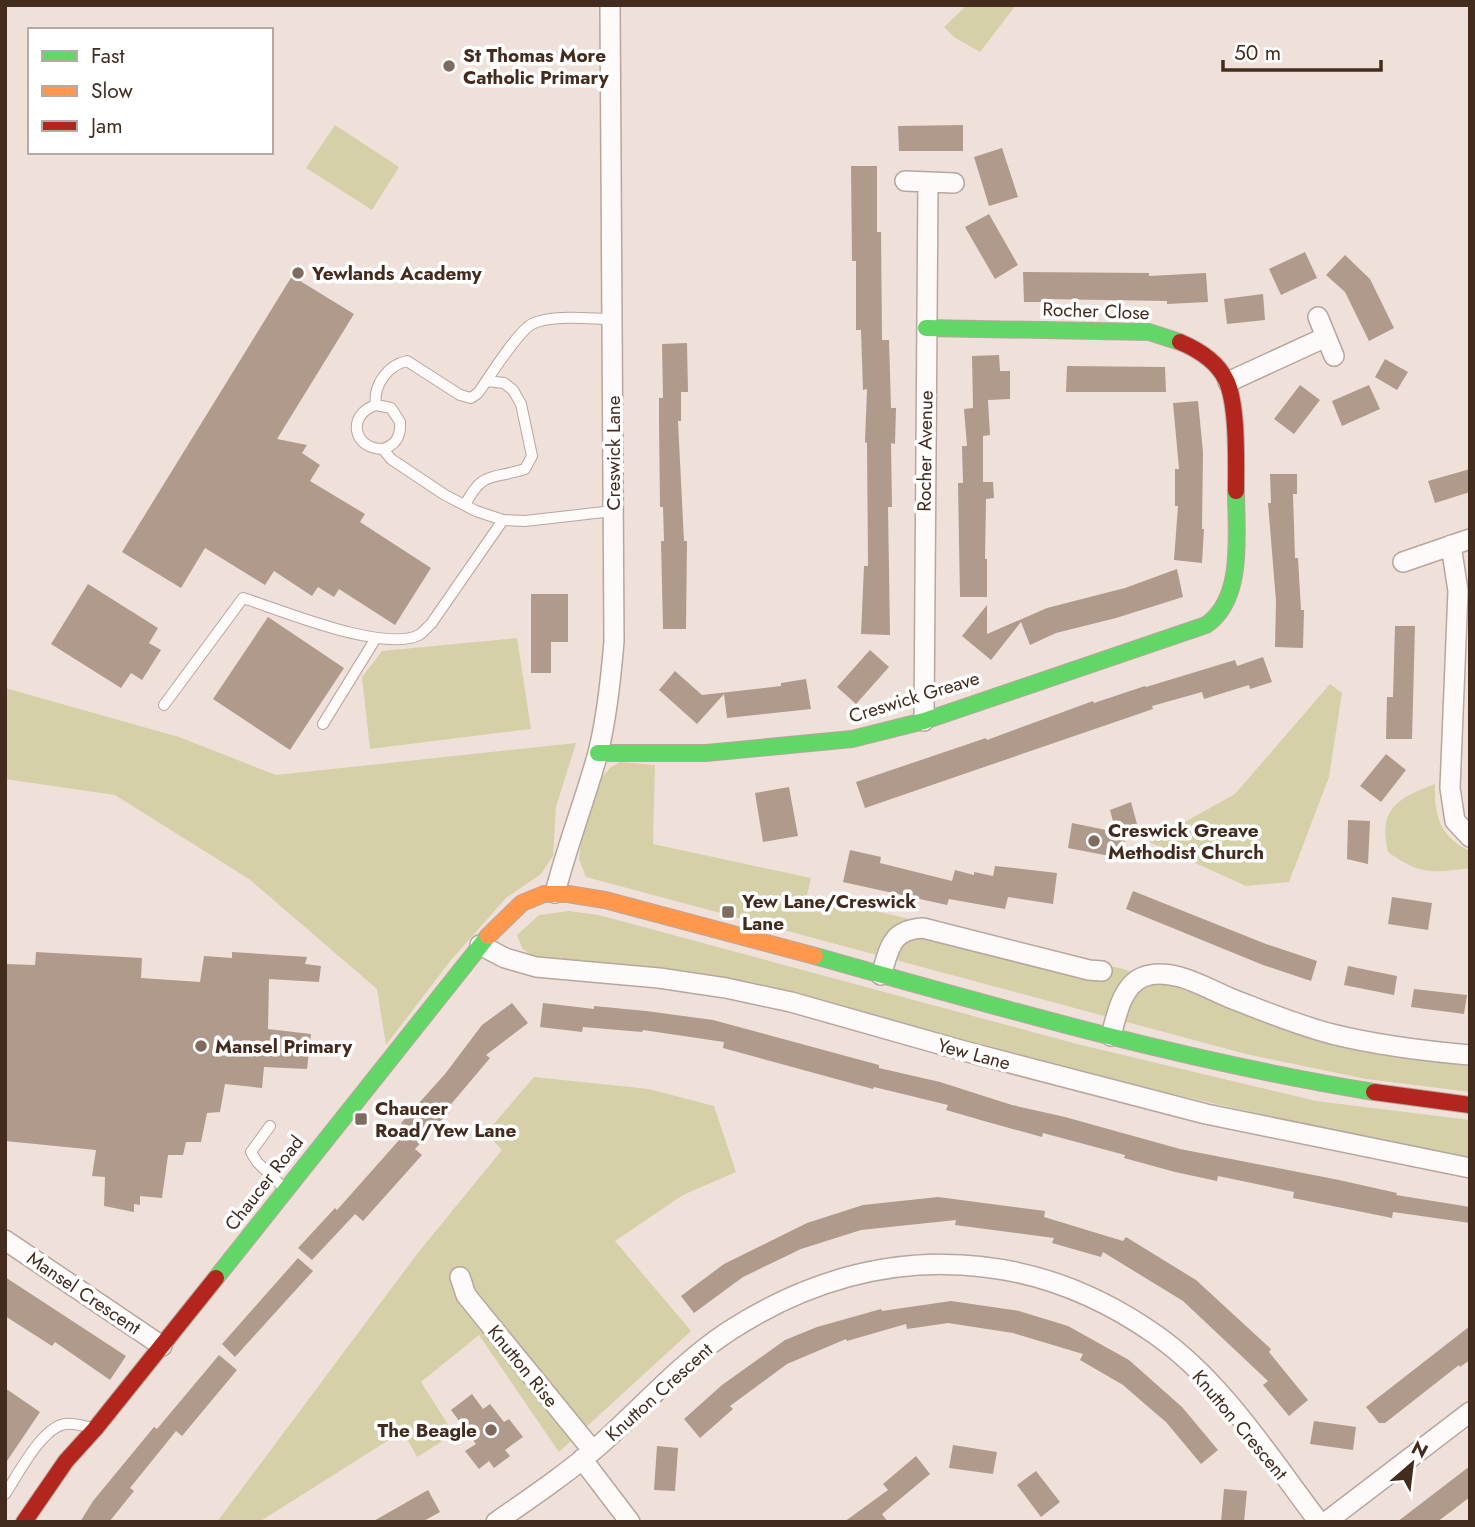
<svg xmlns="http://www.w3.org/2000/svg" width="1475" height="1527" font-family="Jost,sans-serif">
<style>
.green{fill:#d5d0a8}
.building{fill:#af9a8c}
.lines{fill:none;stroke-linecap:round;stroke-linejoin:round}
.lane-casing{stroke:#b7a69d;stroke-width:12}
.street-casing{stroke:#b7a69d;stroke-width:22}
.fast-casing{stroke:#b7a69d;stroke-width:18}
.slow-casing{stroke:#b7a69d;stroke-width:18}
.jam-casing{stroke:#b7a69d;stroke-width:18}
.lane{stroke:#fdfaf9;stroke-width:10}
.street{stroke:#fdfaf9;stroke-width:19}
.fast{stroke:#63d668;stroke-width:16}
.slow{stroke:#ff974d;stroke-width:16}
.jam{stroke:#b3261e;stroke-width:16}
.poi-dot{fill:#7f6b60;stroke:#fff;stroke-width:2.5}
.labels{text-anchor:middle;dominant-baseline:central;stroke-width:7;stroke-linejoin:round;paint-order:stroke}
.poi-label{font-size:19px;font-weight:bold;fill:#432b1e;stroke:#fff;text-anchor:start}
.street-label{font-size:19px;fill:#432b1e;stroke:#fff}
</style>
<rect width="100%" height="100%" fill="#efe1da"/>
<path class="green" d="M967 5H1016L980 52 954 37 944 27Z
M335 125 399 167 372 210 306 168Z
M517 638 531 729 370 749 362 677 382 651Z
M1330 684 1342 693 1329 777 1289 882 1246 886 1149 842 1235 794Z
M5 688 179 737 276 775 576 743 556 807 553 856 541 874 506 898 451 960 386 1045 377 989 249 879 115 795 5 779Z
M620 762 655 765 653 844 811 878 807 895 1123 969 1331 1041 1470 1064V1092L1366 1079 1246 1054 586 877 579 859 581 841 602 777 610 768Z
M1435 784C1434 814 1439 837 1470 851V868C1432 873 1420 875 1388 852 1378 808 1398 798 1435 784Z
M569 911 599 915 1077 1044 1316 1101 1470 1120V1159L1374 1140 1090 1075 711 977 534 958 522 948 517 935 539 915Z
M534 1077 649 1089 714 1106 736 1172 683 1195 615 1241 691 1331 559 1452 479 1335 421 1382 454 1434 417 1457 403 1431 259 1522H217L417 1254 502 1150 486 1133Z"/>
<path class="building" d="M963 125V151H899L898 126Z
M1002 148 1018 197 989 206 974 157Z
M851 166H877V232H881L882 340H889L891 408H896L895 444 891 443 892 507H888L890 635 861 634 864 566H868L867 443 865 442 867 389 863 390 861 330H856V261H852Z
M989 214 1018 265 995 279 965 227Z
M1305 252 1317 278 1281 295 1269 269Z
M1345 255 1370 279 1394 328 1369 341 1345 292 1326 275Z
M1023 272 1149 273V276L1206 273 1208 302 1167 304V301L1044 299V302H1024Z
M292 276 354 314 277 439 307 445 302 453 320 465 310 481 365 514 360 522 431 568 395 625 339 589 334 597 318 587 312 596 274 571 265 585 205 548 181 588 122 552Z
M1263 294 1265 320 1227 324 1224 299Z
M687 343 688 392H681V421H678L684 541H687L686 629H663L661 541H664L663 507H660L659 423V398H663L662 344Z
M999 355 1000 371H1010V399L988 400 990 435 983 436V482H993L994 498 986 499 985 559H987V597H960L958 483H963L962 446H967L964 409 973 408 972 356Z
M1385 359 1408 372 1397 390 1375 377Z
M1067 366 1165 367 1166 392H1066Z
M1300 385 1320 400 1294 434 1274 419Z
M1369 385 1380 409 1342 426 1332 401Z
M1198 401 1203 452 1202 529H1204L1202 563 1174 560 1178 506H1175V469H1179L1173 403Z
M1470 469V492L1435 503 1428 481Z
M1270 474H1297V494H1293L1295 558H1298L1301 610H1304L1303 648 1275 647 1276 601 1268 503H1271Z
M1177 569 1183 597 1116 618 1056 633 1030 645 1021 622 991 660 962 636 987 605V634L1047 608 1125 588Z
M88 584 158 628 149 643 161 650 142 680 131 673 121 688 51 644Z
M531 594H568V642H551V673H531Z
M268 617 344 668 290 750 213 699Z
M1395 626H1415L1412 739H1386L1387 697H1393Z
M870 650 889 667 856 704 837 687Z
M1263 657 1272 682 1250 689 1249 685 1204 699 1202 692 1152 706 1153 709 865 808 856 782 986 738 987 740 1093 701 1094 703 1145 686 1146 687 1235 660 1237 666Z
M675 671 702 695 781 686V683L806 679 811 709 727 718 724 694 697 724 659 690Z
M1386 754 1406 770 1381 802 1360 786Z
M789 787 798 836 763 842 755 793Z
M1131 802 1137 824H1131L1121 852 1119 843 1115 857 1068 848 1072 823 1116 832 1110 810Z
M1348 820 1370 821 1368 864 1347 859Z
M850 850 881 857 880 863 952 881 955 870 974 875V872L993 876 995 866 1057 873 1053 904 1008 897 1005 909 949 899 947 905 843 882Z
M1133 891 1266 944 1317 961 1311 981 1263 965 1126 909Z
M1392 897 1432 903 1428 930 1388 924Z
M36 952 142 958 141 978 200 982 204 956 232 958V952L307 957 305 964 321 966 319 982 269 979 268 1029 311 1034 307 1069 264 1067 262 1088 225 1084 220 1112 207 1113 201 1142H186L183 1155H168L162 1198 140 1196V1205L134 1204V1212L104 1206 105 1177 92 1176 96 1150 5 1141V964L35 965Z
M1348 966 1397 976 1394 995 1344 985Z
M1414 989 1467 995 1464 1014 1411 1007Z
M512 1003 528 1023 486 1055 490 1058 447 1109 450 1111 415 1149 422 1155 363 1221 355 1214 312 1260 298 1248 335 1208 337 1210 408 1130 401 1123 445 1074 482 1025Z
M543 1003 594 1009V1006L646 1011 713 1020 879 1065V1068L940 1082 1012 1105 1065 1117 1180 1149 1339 1180 1397 1193 1396 1195 1470 1207V1223L1393 1212 1392 1218 1293 1198 1294 1192 1218 1176 1217 1181 1175 1172 1124 1158 1125 1155 1043 1133 1042 1137 984 1121 946 1110 948 1105 874 1087 873 1089 723 1048 724 1042 643 1030 642 1032 583 1027 582 1032 540 1027Z
M938 1197 1045 1211 1044 1217 1123 1241 1126 1237 1196 1280 1271 1349 1269 1352 1308 1400 1289 1416 1263 1385 1268 1381 1183 1301 1103 1252 1101 1257 1052 1243 1054 1238 955 1225 956 1220 861 1230 801 1249 743 1277 694 1313 681 1296 724 1264 807 1223 863 1205Z
M298 1258 313 1271 235 1357 222 1344Z
M5 1277 126 1356 110 1380 55 1342 52 1346 5 1316Z
M951 1301 1019 1311 1068 1326 1129 1360 1182 1407 1218 1450 1201 1464 1166 1422 1146 1405 1123 1385 1080 1360 1083 1354 1013 1333 948 1323 907 1329 906 1324 847 1341 846 1339 787 1364 730 1406 733 1409 700 1438 684 1419 722 1385 785 1340 817 1327 881 1309 882 1311Z
M1470 1326V1360L1460 1367 1459 1365 1385 1423H1379L1366 1407Z
M219 1355 237 1370 182 1436 176 1431 130 1488 134 1491 109 1522H80L93 1501 154 1427 157 1429Z
M5 1388 40 1412 5 1464Z
M472 1394 483 1409 490 1404 504 1422 509 1419 523 1437 505 1450 510 1456 494 1468 489 1461 479 1469 465 1451 476 1444 451 1410Z
M1314 1421 1356 1427 1353 1450 1310 1444Z
M953 1445 997 1452 993 1474 949 1468Z
M657 1446 678 1448 675 1491 654 1490Z
M916 1456 930 1474 882 1514 888 1522H844L888 1490 883 1484Z
M1470 1466V1497L1453 1510 1437 1522H1397Z
M1036 1471 1060 1502 1041 1517 1017 1485Z
M1224 1489 1247 1491 1244 1522H1221Z
M428 1490 440 1512 422 1522H372Z"/>
<g class="lines">
<g class="lane-casing">
<path id="lane" d="M376 405C373 385 388 365 407 361L460 395 471 398 478 393C489 378 517 332 532 324 551 314 591 319 613 319
M383 449C396 445 401 436 400 422L391 408 376 405C347 414 352 449 383 449L391 459 445 495 476 511 503 520 525 521 613 511
M465 505C483 470 491 480 525 469L532 456 521 404 513 390 504 383 487 381
M164 705 243 598C281 610 383 653 419 635 423 633 427 627 431 624L503 520
M323 724 376 638
M270 1126 251 1152 257 1162 285 1189
M5 1494C18 1475 41 1428 65 1424 74 1423 84 1426 92 1428"/>
</g>
<g class="street-casing">
<path id="street" d="M905 181 954 183
M1318 317 1334 356
M1228 382 1326 337
M1451 545 1458 591 1450 788 1455 821 1470 837
M1403 562 1470 539
M924 721 928 182
M555 893C567 846 585 800 598 753 607 717 611 678 614 641L610 5
M480 945 505 958 536 967 659 978 726 988 791 1002 964 1051 1206 1114 1470 1168
M881 975C890 948 890 930 923 928L1089 970 1102 971
M1111 1036C1116 1017 1122 985 1143 977 1171 966 1206 988 1230 998 1264 1011 1297 1025 1332 1034 1376 1045 1424 1051 1470 1055
M5 1240 162 1346
M460 1277 466 1295 474 1305 593 1451
M582 1459 630 1522
M496 1522C532 1497 569 1472 602 1443 644 1405 682 1362 729 1331 865 1243 1021 1240 1156 1335 1223 1382 1270 1458 1319 1522
M1326 1522 1470 1412"/>
</g>
<g class="fast-casing">
<path id="fast" d="M926 328 1149 332 1180 342
M598 753H706L852 739 924 721 1206 625C1245 599 1236 532 1236 491
M815 956C1000 1008 1184 1061 1374 1092
M216 1278 488 936"/>
</g>
<g class="slow-casing">
<path id="slow" d="M488 936 522 903 544 894H568L605 900 815 956"/>
</g>
<g class="jam-casing">
<path id="jam" d="M1180 342C1199 350 1217 361 1226 380 1238 405 1236 463 1236 491
M1374 1092 1470 1105
M24 1522 66 1461 95 1429 216 1278"/>
</g>
<use href="#lane" class="lane"/>
<use href="#street" class="street"/>
<use href="#fast" class="fast"/>
<use href="#slow" class="slow"/>
<use href="#jam" class="jam"/>
</g>
<g class="poi-dot">
<circle cx="449" cy="66" r="7"/>
<circle cx="298" cy="273" r="7"/>
<circle cx="1094" cy="841" r="7"/>
<rect x="721" y="905" width="14" height="14" rx="3.5"/>
<circle cx="201" cy="1046" r="7"/>
<rect x="354" y="1112" width="14" height="14" rx="3.5"/>
<circle cx="491" cy="1430" r="7"/>
</g>
<g class="labels">
<g class="poi-label">
<text x="463" y="55">St Thomas More<tspan x="463" dy="22">Catholic Primary</tspan></text>
<text x="312" y="273">Yewlands Academy</text>
<text x="1108" y="830">Creswick Greave<tspan x="1108" dy="22">Methodist Church</tspan></text>
<text x="742" y="901">Yew Lane/Creswick<tspan x="742" dy="22">Lane</tspan></text>
<text x="215" y="1046">Mansel Primary</text>
<text x="375" y="1108">Chaucer<tspan x="375" dy="22">Road/Yew Lane</tspan></text>
<text x="477" y="1430" text-anchor="end">The Beagle</text>
</g>
<g class="street-label">
<text transform="translate(1096 311) rotate(2)">Rocher Close</text>
<text transform="translate(925 451) rotate(-89)">Rocher Avenue</text>
<text transform="translate(613 453) rotate(-90)">Creswick Lane</text>
<text transform="translate(914 697) rotate(-17)">Creswick Greave</text>
<text transform="translate(974 1054) rotate(15)">Yew Lane</text>
<text transform="translate(264 1183) rotate(-52)">Chaucer Road</text>
<text transform="translate(84 1293) rotate(34)">Mansel Crescent</text>
<text transform="translate(523 1366) rotate(51)">Knutton Rise</text>
<text transform="translate(659 1392) rotate(-42)">Knutton Crescent</text>
<text transform="translate(1240 1425) rotate(50)">Knutton Crescent</text>
</g>
</g>
<rect width="1475" height="1527" fill="none" stroke="#432b1e" stroke-width="14"/>
<rect x="28" y="28" width="245" height="126" fill="#ffffff" stroke="#b4aaa5" stroke-width="2"/>
<rect x="42" y="51" width="35" height="10" fill="#63d668" stroke="#b4aaa5" stroke-width="2"/>
<text x="91" y="63" font-size="21" fill="#432b1e">Fast</text>
<rect x="42" y="86" width="35" height="10" fill="#ff974d" stroke="#b4aaa5" stroke-width="2"/>
<text x="91" y="98" font-size="21" fill="#432b1e">Slow</text>
<rect x="42" y="121" width="35" height="10" fill="#b3261e" stroke="#b4aaa5" stroke-width="2"/>
<text x="91" y="133" font-size="21" fill="#432b1e">Jam</text>
<g transform="translate(1412 1464) rotate(28)" stroke="#ffffff" stroke-width="5" paint-order="stroke">
<path d="M0-5L12 26L0 18L-12 26Z" fill="#432b1e"/>
<text y="-10" font-size="19" font-weight="bold" text-anchor="middle" fill="#432b1e">N</text>
</g>
<path d="M1223 60v10h158v-10" fill="none" stroke="#432b1e" stroke-width="3.5"/>
<text x="1234" y="60" font-size="21" fill="#432b1e" stroke="#ffffff" stroke-width="5" paint-order="stroke">50 m</text>
</svg>
